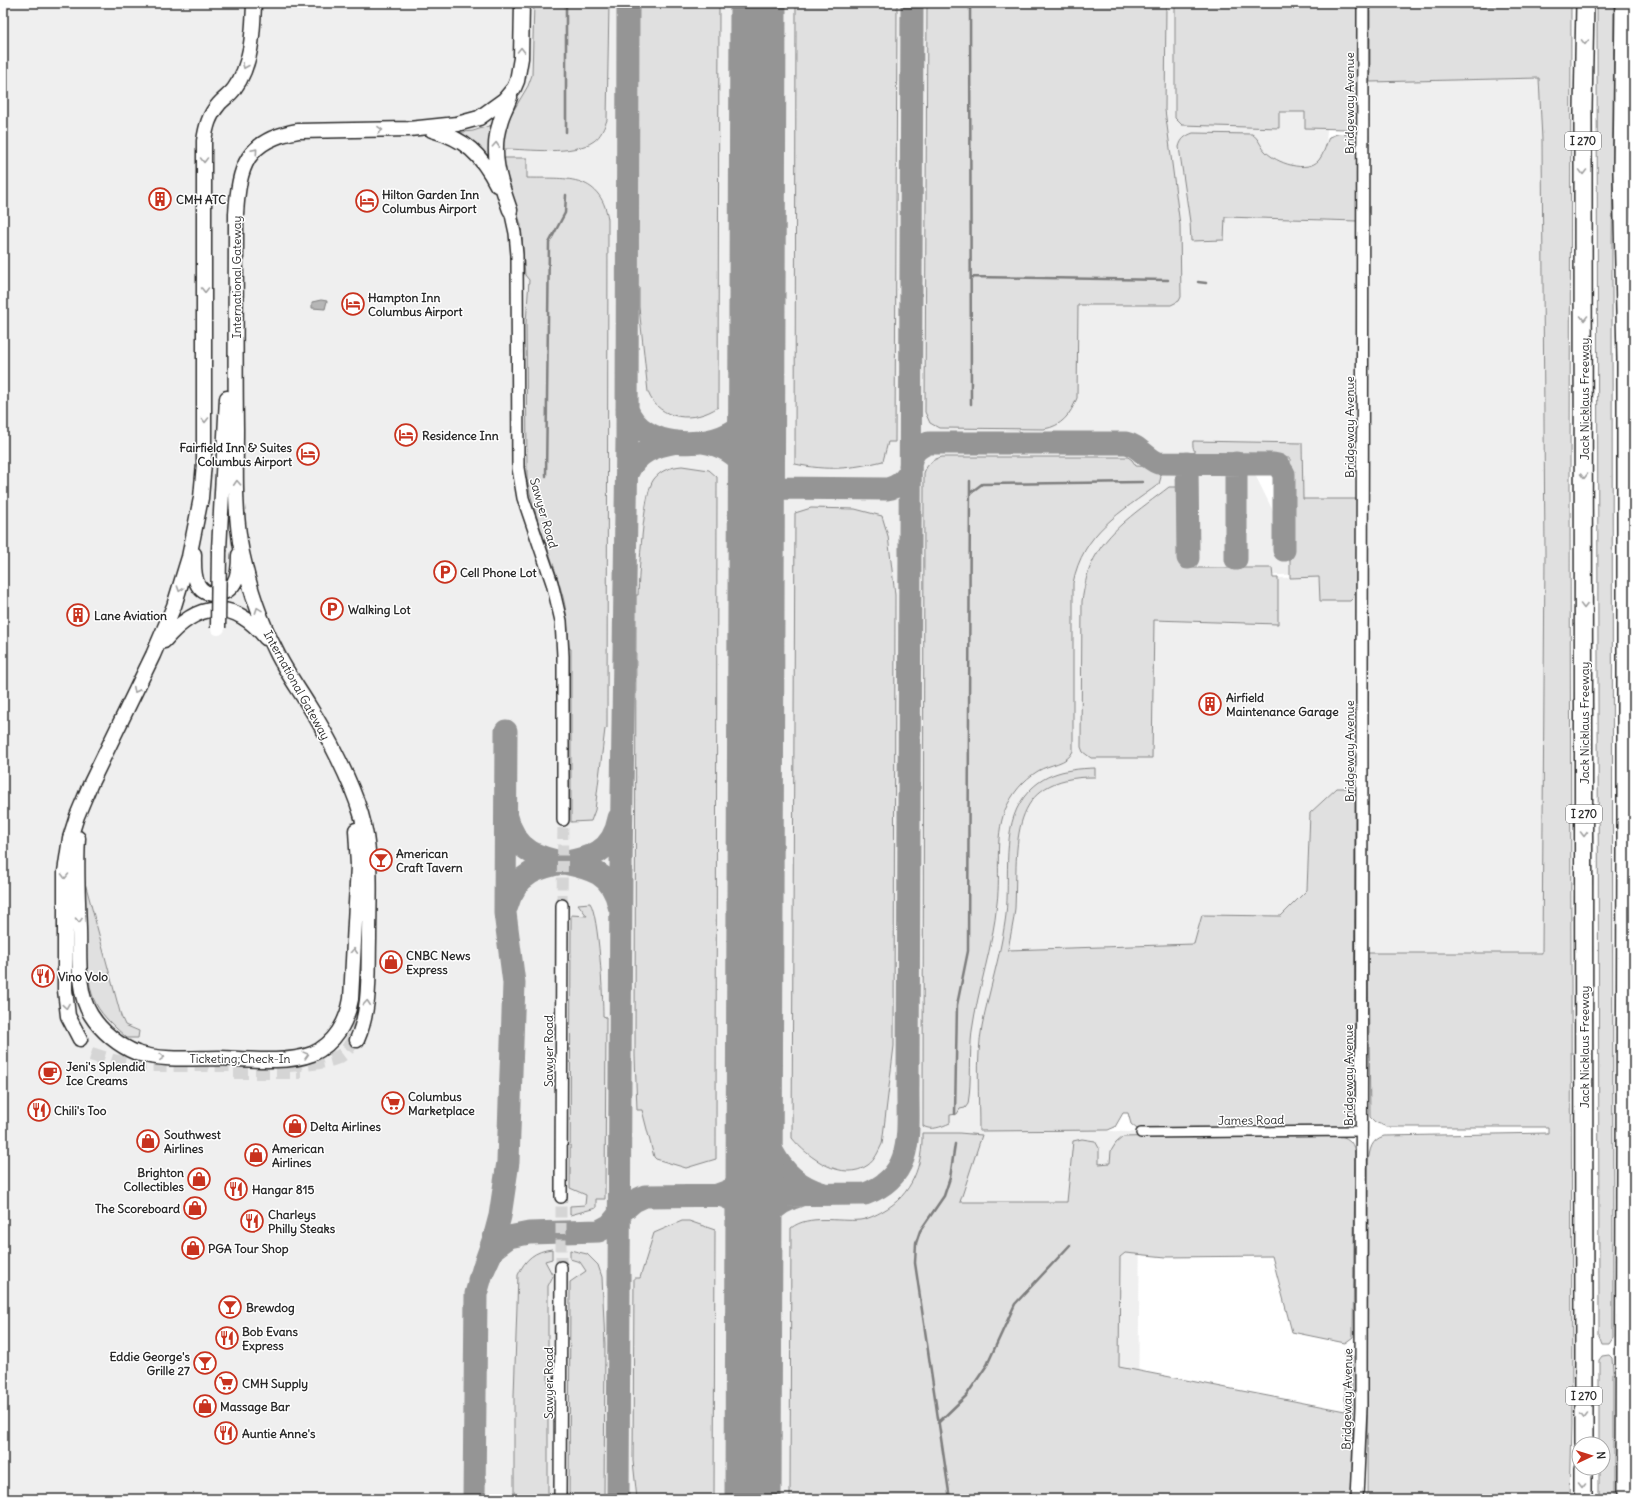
<svg xmlns="http://www.w3.org/2000/svg" width="1637" height="1502" font-family="Delius,sans-serif">
<style>
.built{fill:#efefef;fill-rule:evenodd}
.green{fill:#e0e0e0;stroke:#868686}
.water{fill:#b6b6b6;stroke:#7e7e7e}
.lines{fill:none;stroke-linecap:round;stroke-linejoin:round}
.stream{stroke:#7e7e7e;stroke-width:2.5}
.taxiway{stroke:#959595;stroke-width:23}
.runway{stroke:#959595;stroke-width:57}
.tertiary-tunnel{stroke:#d5d5d5;stroke-width:11;stroke-dasharray:11 5.5;stroke-linecap:butt}
.primary-tunnel{stroke:#d5d5d5;stroke-width:14;stroke-dasharray:14 7;stroke-linecap:butt}
.minor-casing{stroke:#2b2b2b;stroke-width:12}
.tertiary-casing{stroke:#2b2b2b;stroke-width:14}
.primary-casing{stroke:#2b2b2b;stroke-width:17}
.motorway-casing{stroke:#2b2b2b;stroke-width:20}
.minor{stroke:#fff;stroke-width:9}
.tertiary{stroke:#fff;stroke-width:11}
.primary{stroke:#fff;stroke-width:14}
.motorway{stroke:#fff;stroke-width:17}
.primary-bridge-casing{stroke:#2b2b2b;stroke-width:17;stroke-linecap:butt}
.primary-bridge{stroke:#fff;stroke-width:14}
.oneway{stroke:#a0a0a0}
.labels{text-anchor:middle;dominant-baseline:central;stroke-width:3;stroke-linejoin:round;paint-order:stroke}
.shield{fill:#fff;stroke:#6b6b6b;stroke-width:1}
.shield-label{font-size:11px;font-weight:bold;fill:#2b2b2b}
.street-label{font-size:12px;fill:#2b2b2b;stroke:#fff}
.poi-label{font-size:12px;font-weight:bold;fill:#2b2b2b;stroke:#fff;text-anchor:start}
</style>
<rect width="100%" height="100%" fill="#fff"/>
<filter id="ink" filterUnits="userSpaceOnUse"><feTurbulence type="fractalNoise" baseFrequency=".025" numOctaves="2"/><feDisplacementMap in="SourceGraphic" scale="8" xChannelSelector="R" yChannelSelector="G"/><feConvolveMatrix kernelMatrix="1 2 1 2 8 2 1 2 1" color-interpolation-filters="sRGB"/></filter>
<g filter="url(#ink)">
<path class="built" d="M3 3H1198L1329 103 1324 171 1227 217 1357 221V82L1539 78 1542 140 1545 555 1542 953H1355V792L1351 788H1337L1310 813 1307 890 1281 916 1203 915 1194 944 1096 947 1098 1130 1141 1133 1137 1499H3ZM1239 442 1302 443 1303 499 1350 601 1319 577 1278 578V624L1154 620 1094 583 1304 574Z
M1481 3H1536V4L1481 7Z"/>
<path class="green" d="M534 3H609L607 120C604 128 601 136 594 141 573 156 529 149 504 149L501 147 506 123 528 86 532 75Z
M638 3H719L718 407C695 423 659 421 648 392L639 307V287H637Z
M796 3H897L895 442H888L883 461C850 469 828 471 795 464Z
M927 3H1166L1165 110 1180 225 1181 297 1179 301 1171 305H1078L1077 398C1070 415 1062 426 1044 429L939 428 930 423 925 412Z
M1175 3H1357V125L1347 129 1305 128V112H1279V128L1182 125 1175 118Z
M1370 3H1481V7L1536 4V3H1571L1570 484 1572 1426 1570 1499H1367L1368 1162C1370 1149 1371 1140 1384 1136L1548 1133V1127H1387L1375 1122 1370 1117 1368 953H1542L1545 555 1542 140 1539 78 1370 82Z
M1597 3H1614L1612 257 1613 1338 1609 1344H1602L1599 1336Z
M492 125 493 127 492 164 454 133 473 131Z
M1193 133 1252 134C1259 139 1260 145 1265 151 1276 163 1307 174 1319 160 1324 154 1326 144 1329 137L1337 134 1354 135V148L1357 149V221L1225 217 1224 240 1191 241 1190 222 1179 147C1181 139 1185 136 1193 133Z
M505 158H527V178C564 179 600 172 608 219L607 728 605 729 595 810 591 821 571 822V649L569 648C568 629 567 609 561 590 551 553 534 517 527 479L526 323 529 280 525 275 521 225 502 162Z
M1193 441 1302 443 1303 499H1357V586L1353 598 1350 601H1320L1319 577 1290 578V458H1201C1195 453 1192 449 1193 441Z
M942 457H1128L1132 460 1136 466C1146 467 1159 464 1161 477L1159 484C1120 513 1083 532 1073 583V751C1068 764 1049 764 1038 771 1023 780 1012 794 1005 810 994 839 1001 872 997 903 993 947 978 988 972 1031 969 1055 972 1080 968 1104L965 1108 960 1109 957 1114 950 1115V1123C941 1127 931 1131 923 1126L924 473C927 464 933 459 942 457Z
M682 466 709 470 717 477 716 1159 686 1168 656 1159 654 1157 642 1110H637L635 1056 636 595H638C639 574 643 492 654 479 661 470 671 467 682 466Z
M1169 487H1177L1183 495 1184 568H1272L1273 578H1278V624L1154 620 1152 758H1091L1083 752 1081 747 1082 601C1084 589 1086 576 1091 565 1106 530 1141 509 1169 487Z
M811 508 855 509 882 516 888 536 895 595 894 1046 882 1144C878 1152 875 1160 868 1165 843 1183 807 1157 792 1138L795 513Z
M1095 768V777C1006 776 1018 844 1015 908 1014 922 1010 936 1008 950L1194 944 1202 915 1281 916 1307 890 1310 813 1337 788H1351L1355 792 1354 1117 1351 1122 1342 1128 1137 1129 1131 1124 1128 1113H1123L1115 1127 1108 1130 979 1131C979 1097 976 1060 982 1026 989 991 1000 957 1005 922 1011 886 1001 834 1020 803 1038 774 1063 769 1095 768Z
M84 879 121 1016 125 1025 139 1031 138 1038H127C116 1028 103 1017 96 1004 83 981 85 908 84 879Z
M590 903C599 916 603 997 603 1016L606 1017 605 1199H596V1208L570 1215V1206L585 1205 586 1195 570 1188 571 915 587 916 578 904Z
M922 1133H959L982 1135 960 1202H1067L1073 1141 1082 1139 1095 1141 1099 1148V1164L1110 1163 1111 1151 1116 1143 1123 1137 1167 1136H1340C1350 1138 1354 1144 1355 1154L1353 1337 1345 1343 1292 1332 1272 1256 1166 1257 1125 1253 1120 1257 1119 1367 1345 1411V1350L1353 1357 1352 1499H790L791 1228C809 1214 838 1222 860 1220 868 1219 876 1215 883 1211 912 1195 923 1165 922 1133Z
M682 1221H689L715 1230 714 1499H637L633 1461 634 1278H640L654 1233Z
M552 1249V1259L545 1261 553 1276 548 1286V1499H514V1396L518 1275C525 1259 535 1251 552 1249Z
M570 1250 587 1254 598 1265 602 1277 605 1344 604 1499H569L570 1282 586 1271 580 1262 570 1259Z
M1609 1355 1612 1358 1613 1371V1499H1599V1468H1603V1444H1599V1360L1602 1356Z"/>
<path class="water" d="M321 300 327 301 325 309 312 308V302Z"/>
<g class="lines">
<path class="stream" d="M970 3 971 404
M566 132V3
M971 277 1168 280
M1198 282 1206 283
M546 476 549 243 565 213 566 195
M970 493 982 484 1142 482
M955 1114 957 1005 968 951 970 481
M938 1423 966 1396 987 1365 1015 1304 1070 1245
M950 1499 915 1263 916 1243 920 1231 944 1196 950 1178 955 1144"/>
<path class="taxiway" d="M627 409C642 449 705 450 735 430 751 418 754 399 756 381
M702 442C727 446 736 456 754 473 761 479 766 485 774 488L887 489C898 487 904 481 910 472
M1187 463 1188 558
M1236 463V559
M910 466C911 454 917 447 929 443H1126C1138 445 1146 458 1158 463L1273 464 1278 465 1284 474V550
M627 474C636 452 655 446 677 442
M756 514C760 495 764 489 784 488
M507 817C524 888 606 839 619 906
M507 906C526 837 606 888 619 818
M754 1091C761 1132 775 1180 821 1193
M720 1194C741 1188 749 1175 754 1155
M718 1195C738 1199 748 1211 753 1230
M753 1247C759 1222 773 1203 799 1196
M479 1280 493 1249 509 1237 529 1233 599 1231 610 1225 620 1213 634 1201 645 1196 865 1194C917 1175 907 1130 908 1084L912 3
M474 1499 476 1294 484 1266 495 1235 500 1216 508 1162 514 983 505 913 506 731
M618 1499 621 866 627 440 628 3"/>
<path class="runway" d="M753 1499 758 3"/>
<path class="tertiary-tunnel" d="M562 905 563 820
M561 1267V1197"/>
<path class="primary-tunnel" d="M91 1054 113 1061 136 1065H245
M288 1065C302 1064 332 1063 343 1054 351 1047 355 1035 359 1026
M234 1072H301"/>
<g class="minor-casing">
<path id="minor" d="M1141 1133 1361 1131"/>
</g>
<g class="tertiary-casing">
<path id="tertiary" d="M510 210 515 233 517 255 518 468 523 498 552 583 561 621 563 656V820
M561 1197 562 905
M560 1499 561 1267
M1357 1499 1361 1407 1363 3"/>
</g>
<g class="primary-casing">
<path id="primary" d="M432 130C465 139 481 154 497 185
M510 210C500 182 490 153 500 123 502 114 507 106 510 97
M219 550 227 398
M194 554C194 565 193 576 198 585 206 599 227 596 234 583 239 575 239 564 239 555
M164 641C197 602 232 597 266 638
M78 838C76 868 78 898 79 929 80 955 76 992 91 1015 101 1031 119 1046 137 1053 163 1061 193 1058 219 1058 246 1059 287 1064 312 1054 335 1044 347 1022 351 999L358 865 356 830
M80 1039 68 1016 65 990V872L70 838 77 816 90 785 153 655 174 606 189 557 201 498 204 463V141C206 127 209 115 219 104 223 99 230 95 234 89 252 65 253 32 254 3
M357 1040C371 1008 368 973 369 939 369 898 373 854 361 814 351 781 328 736 309 706 298 688 285 670 276 651 260 620 249 587 242 553 234 513 236 469 236 429 235 357 236 285 236 214 239 166 246 140 298 131L409 129 457 124 479 118 504 100 514 88 517 81 521 58 522 3"/>
</g>
<g class="motorway-casing">
<path id="motorway" d="M1624 3 1622 171 1626 359V842L1624 1499
M1584 1444 1583 110 1585 3
M1584 1499V1468"/>
</g>
<use href="#minor" class="minor"/>
<use href="#tertiary" class="tertiary"/>
<use href="#primary" class="primary"/>
<use href="#motorway" class="motorway"/>
<g class="primary-bridge-casing">
<path id="primary-bridge" d="M218 628 219 550"/>
</g>
<use href="#primary-bridge" class="primary-bridge"/>
</g>
<defs><path id="oneway-chevron" d="M-2-3.5L2.5 0L-2 3.5" fill="none" stroke-width="1.6" stroke-linecap="round" stroke-linejoin="round"/></defs>
<g class="oneway">
<use href="#oneway-chevron" transform="translate(1585 42) rotate(91)"/>
<use href="#oneway-chevron" transform="translate(521 50) rotate(-89)"/>
<use href="#oneway-chevron" transform="translate(245 66) rotate(113)"/>
<use href="#oneway-chevron" transform="translate(380 130) rotate(-1)"/>
<use href="#oneway-chevron" transform="translate(496 145) rotate(-87)"/>
<use href="#oneway-chevron" transform="translate(255 151) rotate(-49)"/>
<use href="#oneway-chevron" transform="translate(204 160) rotate(90)"/>
<use href="#oneway-chevron" transform="translate(1583 172) rotate(90)"/>
<use href="#oneway-chevron" transform="translate(205 290) rotate(90)"/>
<use href="#oneway-chevron" transform="translate(1584 318) rotate(90)"/>
<use href="#oneway-chevron" transform="translate(205 420) rotate(90)"/>
<use href="#oneway-chevron" transform="translate(1584 476) rotate(90)"/>
<use href="#oneway-chevron" transform="translate(237 483) rotate(-93)"/>
<use href="#oneway-chevron" transform="translate(180 589) rotate(108)"/>
<use href="#oneway-chevron" transform="translate(1584 606) rotate(90)"/>
<use href="#oneway-chevron" transform="translate(258 610) rotate(-110)"/>
<use href="#oneway-chevron" transform="translate(136 690) rotate(117)"/>
<use href="#oneway-chevron" transform="translate(1584 834) rotate(90)"/>
<use href="#oneway-chevron" transform="translate(65 876) rotate(91)"/>
<use href="#oneway-chevron" transform="translate(79 920) rotate(88)"/>
<use href="#oneway-chevron" transform="translate(354 951) rotate(-87)"/>
<use href="#oneway-chevron" transform="translate(367 1003) rotate(-85)"/>
<use href="#oneway-chevron" transform="translate(66 1006) rotate(81)"/>
<use href="#oneway-chevron" transform="translate(306 1055) rotate(-15)"/>
<use href="#oneway-chevron" transform="translate(162 1057) rotate(3)"/>
<use href="#oneway-chevron" transform="translate(1584 1415) rotate(90)"/>
<use href="#oneway-chevron" transform="translate(1584 1484) rotate(90)"/>
</g>
</g>
<defs>
<g id="building-ring" transform="scale(1.15)"><circle r="9.5" fill="#fff" stroke="#c8321e" stroke-width="1.5"/><path d="M-4-6H4V6H1V3H-1V6H-4ZM-2.5-4.3h1.7v1.8h-1.7ZM.8-4.3h1.7v1.8H.8ZM-2.5-1h1.7V.8h-1.7ZM.8-1h1.7V.8H.8Z" fill="#c8321e"/></g>
<g id="hotel-ring" transform="scale(1.15)"><circle r="9.5" fill="#fff" stroke="#c8321e" stroke-width="1.5"/><path d="M-6-4.5h1.5V1H6V5H4.5V3h-9V5H-6ZM-4 0a1.8 1.8 0 1 1 3.6 0ZM.5 0V-2.5h3Q6-2.5 6 0Z" fill="#c8321e"/></g>
<g id="parking-ring" transform="scale(1.15)"><circle r="9.5" fill="#fff" stroke="#c8321e" stroke-width="1.5"/><path d="M-3.5-5.5H1a3.5 3.5 0 0 1 0 7H-1V5.5H-3.5ZM-1-3.4V-.6H.8a1.4 1.4 0 0 0 0-2.8Z" fill="#c8321e"/></g>
<g id="bar-ring" transform="scale(1.15)"><circle r="9.5" fill="#fff" stroke="#c8321e" stroke-width="1.5"/><path d="M-6-5H6L.8 .8V4.5H3.5V6h-7V4.5H-.8V.8Z" fill="#c8321e"/></g>
<g id="shop-ring" transform="scale(1.15)"><circle r="9.5" fill="#fff" stroke="#c8321e" stroke-width="1.5"/><path d="M-5-2.5h2.3a2.7 3.5 0 0 1 5.4 0H5L5.5 6h-11ZM-1.5-2.5h3a1.5 2.3 0 0 0-3 0Z" fill="#c8321e"/></g>
<g id="restaurant-ring" transform="scale(1.15)"><circle r="9.5" fill="#fff" stroke="#c8321e" stroke-width="1.5"/><path d="M-5-6h1v4h1v-4h1v4h1v-4h1v5L-1.5 .5V6h-2V.5L-5-1ZM5-6V6H3V1.5H1.5Q1.5-4 5-6Z" fill="#c8321e"/></g>
<g id="cafe-ring" transform="scale(1.15)"><circle r="9.5" fill="#fff" stroke="#c8321e" stroke-width="1.5"/><path d="M-5.5-4.5H6V0H3Q3 3.5 0 3.5H-2.5Q-5.5 3.5-5.5 0ZM3-3.2v2h1.7v-2ZM-6 4.5H4V6H-6Z" fill="#c8321e"/></g>
<g id="supermarket-ring" transform="scale(1.15)"><circle r="9.5" fill="#fff" stroke="#c8321e" stroke-width="1.5"/><path d="M-6-5.5h2.5l.6 2H6L4.5 2H-2.5L-4.4-4H-6ZM-1.5 3.2a1.3 1.3 0 1 0 .1 0ZM3 3.2a1.3 1.3 0 1 0 .1 0Z" fill="#c8321e"/></g>
</defs>
<g fill-rule="evenodd">
<use href="#building-ring" x="160" y="199"/>
<use href="#hotel-ring" x="367" y="201"/>
<use href="#hotel-ring" x="353" y="304"/>
<use href="#hotel-ring" x="406" y="435"/>
<use href="#hotel-ring" x="308" y="454"/>
<use href="#parking-ring" x="445" y="572"/>
<use href="#parking-ring" x="332" y="609"/>
<use href="#building-ring" x="78" y="615"/>
<use href="#building-ring" x="1210" y="704"/>
<use href="#bar-ring" x="381" y="860"/>
<use href="#shop-ring" x="391" y="962"/>
<use href="#restaurant-ring" x="43" y="976"/>
<use href="#cafe-ring" x="50" y="1073"/>
<use href="#supermarket-ring" x="393" y="1103"/>
<use href="#restaurant-ring" x="39" y="1110"/>
<use href="#shop-ring" x="295" y="1126"/>
<use href="#shop-ring" x="148" y="1141"/>
<use href="#shop-ring" x="256" y="1155"/>
<use href="#shop-ring" x="199" y="1179"/>
<use href="#restaurant-ring" x="236" y="1189"/>
<use href="#shop-ring" x="195" y="1208"/>
<use href="#restaurant-ring" x="252" y="1221"/>
<use href="#shop-ring" x="193" y="1248"/>
<use href="#bar-ring" x="230" y="1307"/>
<use href="#restaurant-ring" x="227" y="1338"/>
<use href="#bar-ring" x="205" y="1363"/>
<use href="#supermarket-ring" x="226" y="1383"/>
<use href="#shop-ring" x="205" y="1406"/>
<use href="#restaurant-ring" x="226" y="1433"/>
</g>
<g class="labels">
<g class="shield">
<rect x="1565" y="132" width="36" height="18" rx="3"/>
<rect x="1566" y="805" width="36" height="18" rx="3"/>
<rect x="1566" y="1387" width="36" height="18" rx="3"/>
</g>
<g class="shield-label">
<text x="1583" y="141">I 270</text>
<text x="1584" y="814">I 270</text>
<text x="1584" y="1396">I 270</text>
</g>
<g class="street-label">
<text transform="translate(1349 103) rotate(-90)">Bridgeway Avenue</text>
<text transform="translate(236 277) rotate(-90)">International Gateway</text>
<text transform="translate(1584 399) rotate(-90)">Jack Nicklaus Freeway</text>
<text transform="translate(1349 427) rotate(-90)">Bridgeway Avenue</text>
<text transform="translate(544 513) rotate(74)">Sawyer Road</text>
<text transform="translate(297 685) rotate(61)">International Gateway</text>
<text transform="translate(1584 723) rotate(-90)">Jack Nicklaus Freeway</text>
<text transform="translate(1349 751) rotate(-90)">Bridgeway Avenue</text>
<text transform="translate(1584 1047) rotate(-90)">Jack Nicklaus Freeway</text>
<text transform="translate(548 1051) rotate(-90)">Sawyer Road</text>
<text x="240" y="1058">Ticketing;Check-In</text>
<text transform="translate(1348 1075) rotate(-90)">Bridgeway Avenue</text>
<text transform="translate(1251 1120) rotate(-1)">James Road</text>
<text transform="translate(548 1383) rotate(-90)">Sawyer Road</text>
<text transform="translate(1347 1399) rotate(-89)">Bridgeway Avenue</text>
</g>
<g class="poi-label">
<text x="382" y="194">Hilton Garden Inn<tspan x="382" dy="14">Columbus Airport</tspan></text>
<text x="176" y="199">CMH ATC</text>
<text x="368" y="297">Hampton Inn<tspan x="368" dy="14">Columbus Airport</tspan></text>
<text x="422" y="435">Residence Inn</text>
<text x="292" y="447" text-anchor="end">Fairfield Inn &amp; Suites<tspan x="292" dy="14">Columbus Airport</tspan></text>
<text x="460" y="572">Cell Phone Lot</text>
<text x="348" y="609">Walking Lot</text>
<text x="94" y="615">Lane Aviation</text>
<text x="1226" y="697">Airfield<tspan x="1226" dy="14">Maintenance Garage</tspan></text>
<text x="396" y="853">American<tspan x="396" dy="14">Craft Tavern</tspan></text>
<text x="406" y="955">CNBC News<tspan x="406" dy="14">Express</tspan></text>
<text x="58" y="976">Vino Volo</text>
<text x="66" y="1066">Jeni's Splendid<tspan x="66" dy="14">Ice Creams</tspan></text>
<text x="408" y="1096">Columbus<tspan x="408" dy="14">Marketplace</tspan></text>
<text x="54" y="1110">Chili's Too</text>
<text x="310" y="1126">Delta Airlines</text>
<text x="164" y="1134">Southwest<tspan x="164" dy="14">Airlines</tspan></text>
<text x="272" y="1148">American<tspan x="272" dy="14">Airlines</tspan></text>
<text x="184" y="1172" text-anchor="end">Brighton<tspan x="184" dy="14">Collectibles</tspan></text>
<text x="252" y="1189">Hangar 815</text>
<text x="180" y="1208" text-anchor="end">The Scoreboard</text>
<text x="268" y="1214">Charleys<tspan x="268" dy="14">Philly Steaks</tspan></text>
<text x="208" y="1248">PGA Tour Shop</text>
<text x="246" y="1307">Brewdog</text>
<text x="242" y="1331">Bob Evans<tspan x="242" dy="14">Express</tspan></text>
<text x="190" y="1356" text-anchor="end">Eddie George's<tspan x="190" dy="14">Grille 27</tspan></text>
<text x="242" y="1383">CMH Supply</text>
<text x="220" y="1406">Massage Bar</text>
<text x="242" y="1433">Auntie Anne's</text>
</g>
</g>
<rect width="1637" height="1502" fill="none" stroke="#fff" stroke-width="16"/>
<rect x="8" y="8" width="1621" height="1486" fill="none" stroke="#2b2b2b" stroke-width="1.5" filter="url(#ink)"/>
<g transform="translate(1591 1456) rotate(86)"><circle r="19" fill="#ffffff" stroke="#aaaaaa"/>
<path d="M0-3L7 15L0 10L-7 15Z" fill="#c8321e"/>
<text y="-6" font-size="11" font-weight="bold" text-anchor="middle" fill="#2b2b2b">N</text>
</g>
</svg>
